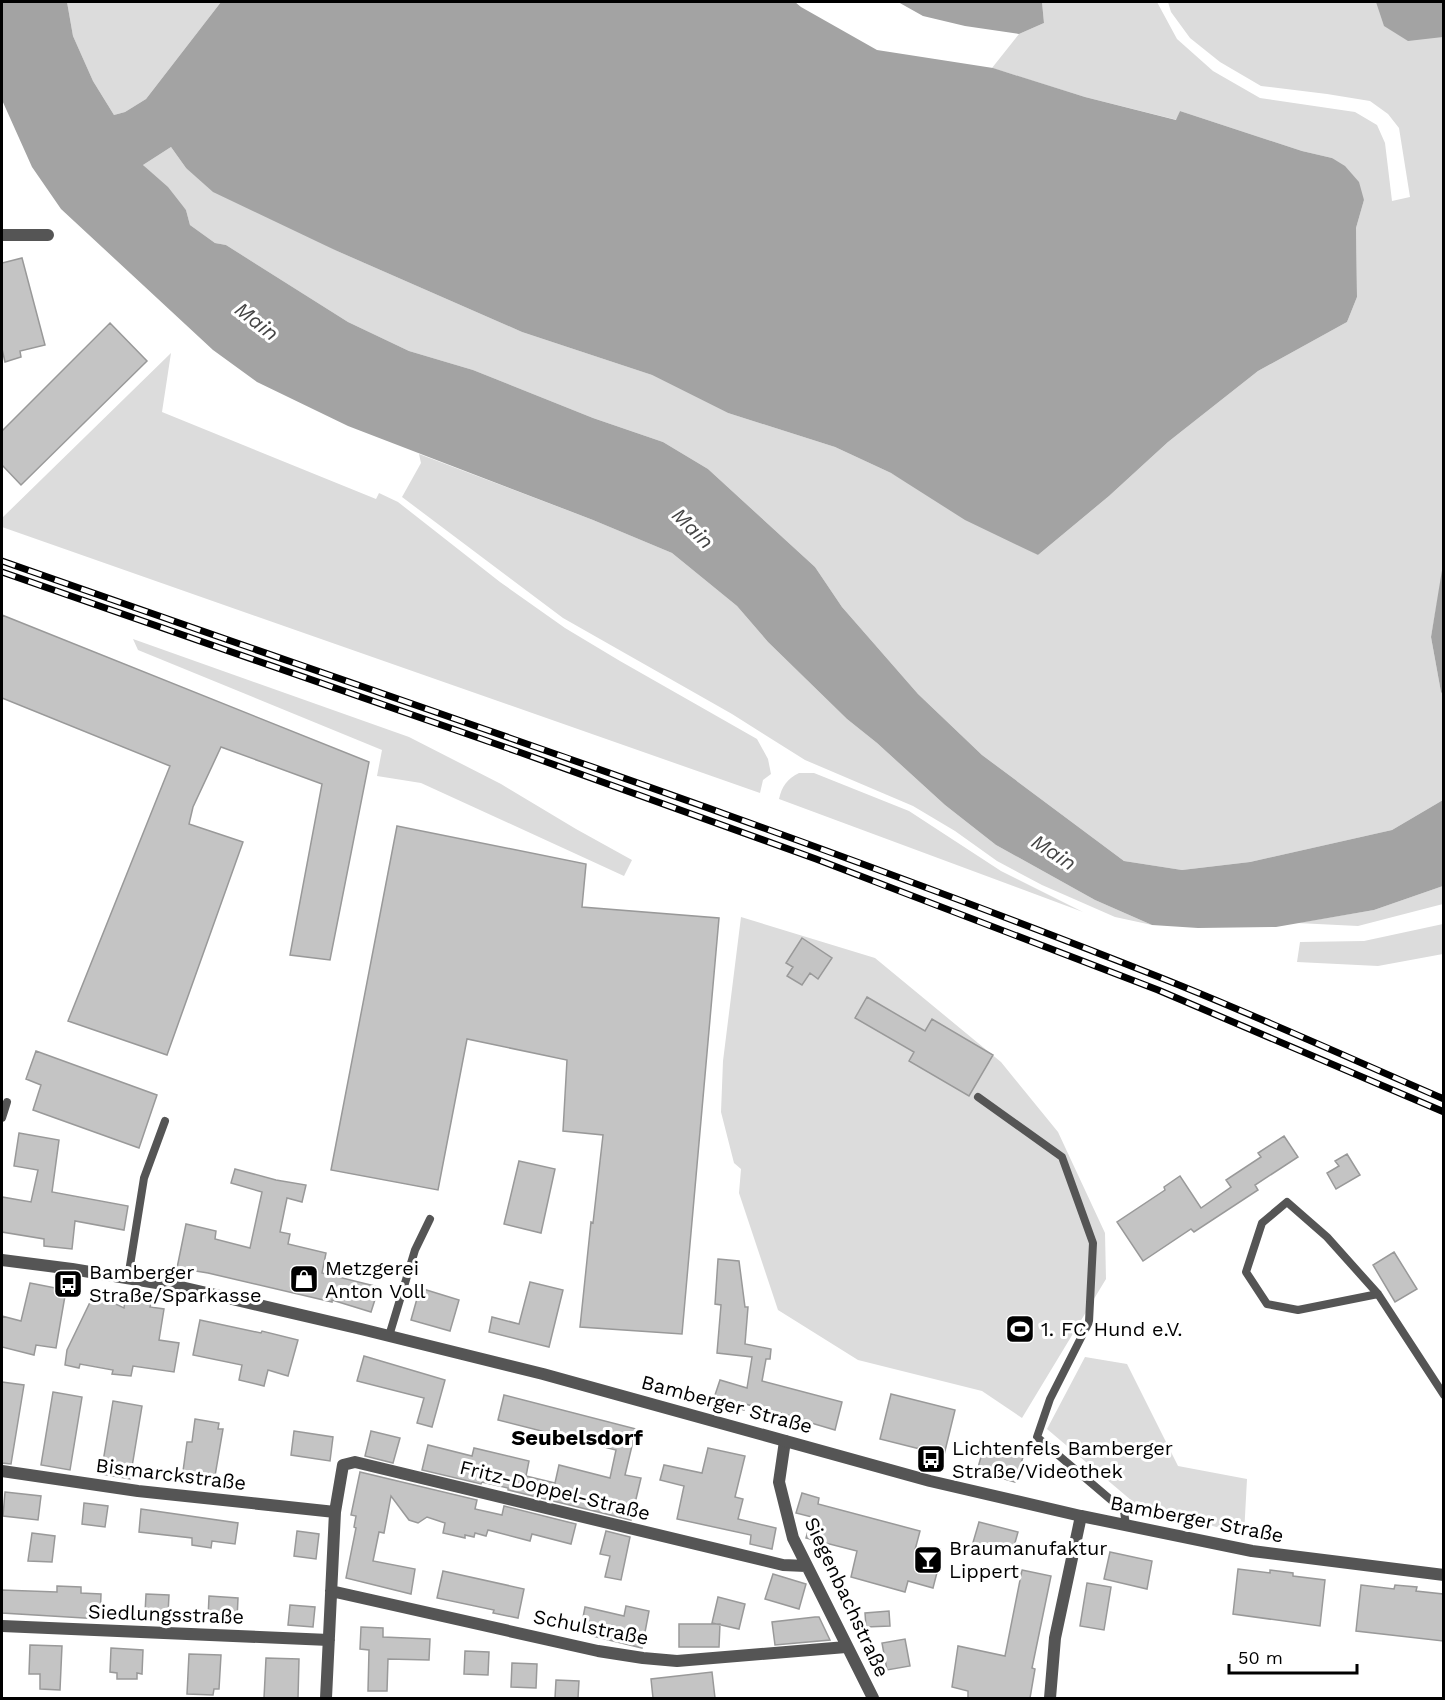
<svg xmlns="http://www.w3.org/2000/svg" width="1445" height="1700" font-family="'Work Sans',sans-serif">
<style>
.green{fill:#dcdcdc}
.water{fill:#a3a3a3}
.building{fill:#c4c4c4;stroke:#999;stroke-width:1.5}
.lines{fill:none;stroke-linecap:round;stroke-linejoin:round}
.service{stroke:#555;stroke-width:8}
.minor{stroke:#555;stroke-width:12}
.tertiary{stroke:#555;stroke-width:12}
.rail-casing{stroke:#000;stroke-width:7}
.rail{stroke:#fff;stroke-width:4.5;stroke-dasharray:14;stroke-linecap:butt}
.labels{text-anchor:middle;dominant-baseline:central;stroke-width:6;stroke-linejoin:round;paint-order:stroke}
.poi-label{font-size:20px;fill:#000;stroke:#fff;text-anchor:start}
.street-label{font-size:20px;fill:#000;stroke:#fff}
.water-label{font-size:21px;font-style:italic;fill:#444;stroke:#fff}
.quarter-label{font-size:22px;font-weight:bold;fill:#000;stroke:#fff}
</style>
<rect width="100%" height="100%" fill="#fff"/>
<path class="green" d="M67 2H221L146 99 125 112 114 115 93 81 73 36Z
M1042 2H1157L1177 39 1213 71 1260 98 1355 112 1377 125 1385 143 1392 201 1410 197 1399 128 1388 114 1370 101 1327 94 1261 86 1220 62 1190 38 1171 12 1168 2H1443L1444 564 1431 637 1441 692 1443 695V800L1392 830 1250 862 1182 870 1124 861 982 755 918 694 842 607 815 567 708 469 663 442 593 418 473 370 409 351 348 322 226 245 215 243 190 225 186 210 143 165 171 147 186 168 337 251 522 332 652 375 728 413 835 447 891 473 1038 555 1109 496 1168 442 1258 371 1347 322 1357 297 1356 228 1364 200 1332 158 1302 151 1180 111 1177 120 1085 97 992 68 1019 34 1044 23Z
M171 353 162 412 376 499 379 493 398 502 500 582 565 628 620 661 757 739 768 759 771 774 763 780 760 793 2 527V518Z
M419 454 593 520 672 553 737 606 768 642 847 719 877 743 945 805 996 845 1095 900 1152 925 1115 917 1042 885 997 861 955 831 913 806 805 760 732 714 563 618 402 497 421 463Z
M133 639 409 737 501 784 576 829 632 860 624 876 421 783 377 776 382 750 138 650Z
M799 773H814L909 811 1001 871 1083 912 779 799C782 786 787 779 799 773Z
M1443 886V904L1358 926 1297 923 1374 910Z
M741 917 875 958 1001 1062 1058 1132 1105 1233 1106 1279 1022 1418 982 1391 858 1360 778 1310 739 1193 741 1169 734 1163 721 1112 723 1061Z
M1443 924V954L1378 966 1297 962 1300 942 1364 941Z
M1085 1357 1127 1364 1178 1466 1247 1479 1244 1535 1192 1520 1151 1517 1047 1429Z"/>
<path class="water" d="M2 2H67L73 36 93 81 114 115 125 112 146 99 221 2H795L801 7 877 50 993 68 1085 97 1176 120 1180 111 1302 151 1332 158 1345 166 1359 182 1364 200 1356 228 1357 297 1347 322 1258 371 1168 442 1109 496 1038 555 965 520 891 473 835 447 728 413 652 375 522 332 337 251 213 192 186 168 171 147 143 165 168 187 186 210 190 225 215 243 226 245 348 322 409 351 473 370 593 418 663 442 708 469 815 567 842 607 918 694 982 755 1124 861 1182 870 1250 862 1392 830 1443 800V886L1374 910 1276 927 1198 928 1152 925 1095 900 996 845 945 805 877 743 847 719 768 642 737 606 672 553 593 520 348 426 257 382 213 350 61 209 32 167 2 100Z
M898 2H1042L1044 23 1019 34 965 26 923 16Z
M1376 2H1443V37L1408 41 1384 26Z
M1443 564 1444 695H1443L1441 692 1431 637Z"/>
<path class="building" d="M22 258 45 345 20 351 21 357 5 362 2 349V263Z
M110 323 147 361 21 485 2 465V431Z
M2 615 369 762 330 960 290 955 322 784 221 747 193 807 189 824 243 842 167 1055 68 1021 170 766 2 698Z
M397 826 586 864 582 907 719 918 682 1334 580 1327 591 1222 593 1223 603 1135 563 1131 567 1060 467 1039 438 1190 331 1170Z
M802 938 832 958 818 979 810 973 802 985 787 976 793 967 786 963Z
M867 997 925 1031 932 1019 993 1055 969 1096 909 1061 914 1052 855 1018Z
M36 1051 157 1095 139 1148 33 1110 41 1085 26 1079Z
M19 1133 59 1140 52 1192 128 1206 124 1230 75 1221 72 1249 44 1246V1239L2 1232V1197L31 1202 38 1170 14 1166Z
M1284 1136 1298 1157 1255 1185 1258 1190 1194 1232 1191 1229 1143 1261 1117 1222 1165 1190 1164 1187 1180 1176 1201 1208 1231 1187 1226 1180 1261 1157 1258 1153Z
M1347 1154 1360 1175 1336 1189 1327 1173 1339 1166 1335 1161Z
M519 1161 555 1169 541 1233 504 1224Z
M235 1169 276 1180 306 1185 302 1202 287 1198 280 1232 290 1234 288 1244 326 1253 322 1273 379 1287 371 1312 332 1300V1302L208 1273 177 1268 186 1224 216 1231 215 1239 250 1248 262 1192 231 1183Z
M1394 1252 1417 1289 1395 1302 1373 1265Z
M718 1259 739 1261 745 1307H748L745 1344 771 1349 770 1359H766L762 1381 842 1402 835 1430 811 1423V1421L745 1404 744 1410 713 1401 720 1380 747 1388 752 1357 717 1353 721 1305 715 1304Z
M530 1282 563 1290 549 1347 489 1332 492 1317 519 1324Z
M30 1283 66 1290 56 1348 36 1345 34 1355 2 1347V1316L21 1321Z
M420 1288 459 1300 450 1331 411 1320Z
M94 1294 124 1308 125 1300 151 1304 150 1307 164 1309 159 1340 179 1343 174 1372 133 1366 131 1376 112 1374 113 1370 80 1364 79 1368 65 1365 67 1350Z
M200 1320 261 1333 262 1331 298 1340 288 1376 268 1370 264 1386 239 1380 242 1365 193 1355Z
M364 1356 445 1380 432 1427 417 1423 424 1398 357 1381Z
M2 1382 24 1385 11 1464 2 1463Z
M53 1392 82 1397 70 1470 41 1465Z
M891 1394 955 1410 944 1455 880 1439Z
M504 1395 636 1429 625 1475 641 1478 631 1520 508 1490V1488L482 1482 481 1484 422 1470 428 1445 472 1456 474 1448 529 1461 526 1476 555 1483 559 1465 610 1478 616 1450 498 1420Z
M113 1401 142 1406 130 1479 101 1474Z
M195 1419 219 1423 218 1429H223L215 1476 183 1471 187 1442H192Z
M294 1431 333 1437 330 1461 291 1455Z
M371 1431 400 1438 393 1463 365 1456Z
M985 1443 1024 1454 1015 1482 977 1471Z
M708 1448 745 1456 735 1497 743 1499 738 1519 776 1528 772 1549 750 1544 751 1535 677 1519 684 1486 660 1480 664 1465 702 1473Z
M360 1472 477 1500 475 1509 502 1515 504 1506 576 1524 571 1544 532 1534 530 1541 488 1530 486 1536 475 1533 474 1537 465 1535V1538L443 1533 445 1523 427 1517 418 1523 409 1520 391 1496 384 1533 379 1532 373 1561 415 1569 411 1594 346 1578 356 1528 354 1527 356 1516 351 1515Z
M5 1492 41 1496 38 1520 3 1516Z
M802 1493 819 1498 818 1504 920 1531 915 1550 941 1557 933 1588 908 1581 905 1592 851 1577 857 1551 806 1538 812 1517 796 1513Z
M84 1503 108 1506 105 1527 82 1524Z
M141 1509 238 1523 235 1544 212 1541 211 1548 192 1545V1538L139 1532Z
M979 1522 1018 1532 1011 1557 972 1546Z
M297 1531 319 1534 316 1559 294 1556Z
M606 1531 630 1537 621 1580 605 1577 610 1556 600 1554Z
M32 1533 55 1536 52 1562 28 1561Z
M1110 1552 1152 1561 1147 1589 1104 1579Z
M1238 1569 1270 1573V1570L1293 1573V1576L1325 1580 1320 1626 1233 1614Z
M1022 1570 1051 1576 1032 1668 1035 1669 1030 1698H968V1691L952 1687 958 1646 1005 1656Z
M443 1571 524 1589 518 1618 493 1613 494 1610 437 1598Z
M773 1574 806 1584 799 1609 765 1599Z
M1087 1583 1111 1587 1104 1630 1080 1626Z
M1361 1585 1394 1589 1395 1585 1417 1587 1416 1591 1443 1594V1641L1356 1631Z
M57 1586 81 1587V1593L101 1594 100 1619 2 1613V1590L57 1592Z
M146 1594 169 1595 168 1614 145 1613Z
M209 1596 238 1598 237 1620 208 1619Z
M718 1597 745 1604 739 1629 712 1623Z
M290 1605 315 1607 313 1627 288 1625Z
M626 1606 649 1611 642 1648 580 1633 585 1607 624 1616Z
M889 1611 890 1626 866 1627 865 1613Z
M815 1617H819L830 1640 775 1645 772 1622Z
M679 1624H720L719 1647H679Z
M361 1627 383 1628V1637L430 1639 429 1660 388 1659 387 1691H368L369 1650 360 1649Z
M905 1639 910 1666 887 1670 882 1643Z
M30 1645 62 1646 60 1690 40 1689V1674H29Z
M111 1648 143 1650 142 1674 137 1673V1679H117V1673L110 1672Z
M465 1651 489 1652 488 1675 464 1674Z
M189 1654 221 1655 219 1689H214L213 1695 187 1694Z
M266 1658 299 1659 298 1698H264Z
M512 1663 537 1664 536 1688 511 1687Z
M712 1672 715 1698H653L651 1679Z
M556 1680 579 1681 578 1698H555Z"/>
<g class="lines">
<path class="service" d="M978 1097 1062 1157 1093 1243 1089 1322 1050 1399 1037 1437 1124 1511 1126 1526
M2 1118 7 1102
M128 1278 144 1178 165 1121
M1378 1294 1298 1310 1267 1304 1246 1272 1262 1223 1287 1202 1327 1237 1378 1294 1444 1395
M389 1336 415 1250 430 1219"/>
<path class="minor" d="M2 235H48
M785 1441 779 1482 793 1538 873 1698
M2 1471 138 1491 335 1512
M331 1591 598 1651 643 1658 677 1661 846 1647
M2 1626 329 1640
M326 1698 335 1512 343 1465 355 1462 783 1565 806 1566
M1050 1698 1055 1638 1081 1516"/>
<path class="tertiary" d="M2 1260 72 1269 181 1287 361 1329 543 1374 930 1481 1081 1516 1252 1551 1444 1575"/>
<g class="rail-casing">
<path id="rail" d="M2 561C388 697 778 826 1159 977 1255 1015 1349 1058 1444 1099
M2 572 519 752 816 859 1158 990 1444 1112"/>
</g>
<use href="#rail" class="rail"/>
</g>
<defs>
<g id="shop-square" transform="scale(1.5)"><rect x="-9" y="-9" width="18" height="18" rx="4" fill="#000" stroke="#fff"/><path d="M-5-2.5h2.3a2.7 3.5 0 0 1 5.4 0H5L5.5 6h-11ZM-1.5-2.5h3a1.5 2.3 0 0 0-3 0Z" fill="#fff"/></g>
<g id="bus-square" transform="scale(1.5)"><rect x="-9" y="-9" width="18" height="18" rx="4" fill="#000" stroke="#fff"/><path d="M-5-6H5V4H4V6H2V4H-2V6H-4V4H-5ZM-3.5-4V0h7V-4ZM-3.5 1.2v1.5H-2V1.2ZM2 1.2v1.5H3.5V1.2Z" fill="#fff"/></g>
<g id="stadium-square" transform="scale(1.5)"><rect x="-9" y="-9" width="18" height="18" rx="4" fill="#000" stroke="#fff"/><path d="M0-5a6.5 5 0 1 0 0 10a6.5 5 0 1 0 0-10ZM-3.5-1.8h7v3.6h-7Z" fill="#fff"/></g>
<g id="bar-square" transform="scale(1.5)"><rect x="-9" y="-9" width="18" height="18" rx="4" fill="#000" stroke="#fff"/><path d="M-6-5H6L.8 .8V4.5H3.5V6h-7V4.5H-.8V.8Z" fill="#fff"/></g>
</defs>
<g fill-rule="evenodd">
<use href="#shop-square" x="304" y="1279"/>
<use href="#bus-square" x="68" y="1284"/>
<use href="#stadium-square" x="1020" y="1329"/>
<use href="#bus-square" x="931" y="1459"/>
<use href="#bar-square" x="928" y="1560"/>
</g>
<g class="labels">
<g class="poi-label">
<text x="325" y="1268">Metzgerei<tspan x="325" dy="23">Anton Voll</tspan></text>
<text x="89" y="1272">Bamberger<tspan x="89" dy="23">Straße/Sparkasse</tspan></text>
<text x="1041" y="1329">1. FC Hund e.V.</text>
<text x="952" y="1448">Lichtenfels Bamberger<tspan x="952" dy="23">Straße/Videothek</tspan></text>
<text x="949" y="1548">Braumanufaktur<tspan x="949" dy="23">Lippert</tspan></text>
</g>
<g class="street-label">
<text transform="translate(727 1404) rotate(15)">Bamberger Straße</text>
<text transform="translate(171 1474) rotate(7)">Bismarckstraße</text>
<text transform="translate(555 1490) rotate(14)">Fritz-Doppel-Straße</text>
<text transform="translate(1197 1519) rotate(11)">Bamberger Straße</text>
<text transform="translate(847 1597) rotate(65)">Siegenbachstraße</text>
<text transform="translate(166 1614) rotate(2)">Siedlungsstraße</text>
<text transform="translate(591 1627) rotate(11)">Schulstraße</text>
</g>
<g class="water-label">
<text transform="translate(257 321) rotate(38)">Main</text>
<text transform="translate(693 528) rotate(44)">Main</text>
<text transform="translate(1054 852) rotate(33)">Main</text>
</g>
<g class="quarter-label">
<text x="577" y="1437">Seubelsdorf</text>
</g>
</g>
<rect width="1445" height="1700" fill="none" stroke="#000000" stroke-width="6"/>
<path d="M1229 1664v9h128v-9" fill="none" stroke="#000000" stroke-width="3"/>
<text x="1238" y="1664" font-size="18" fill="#000000" stroke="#ffffff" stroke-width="4.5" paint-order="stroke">50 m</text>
</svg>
